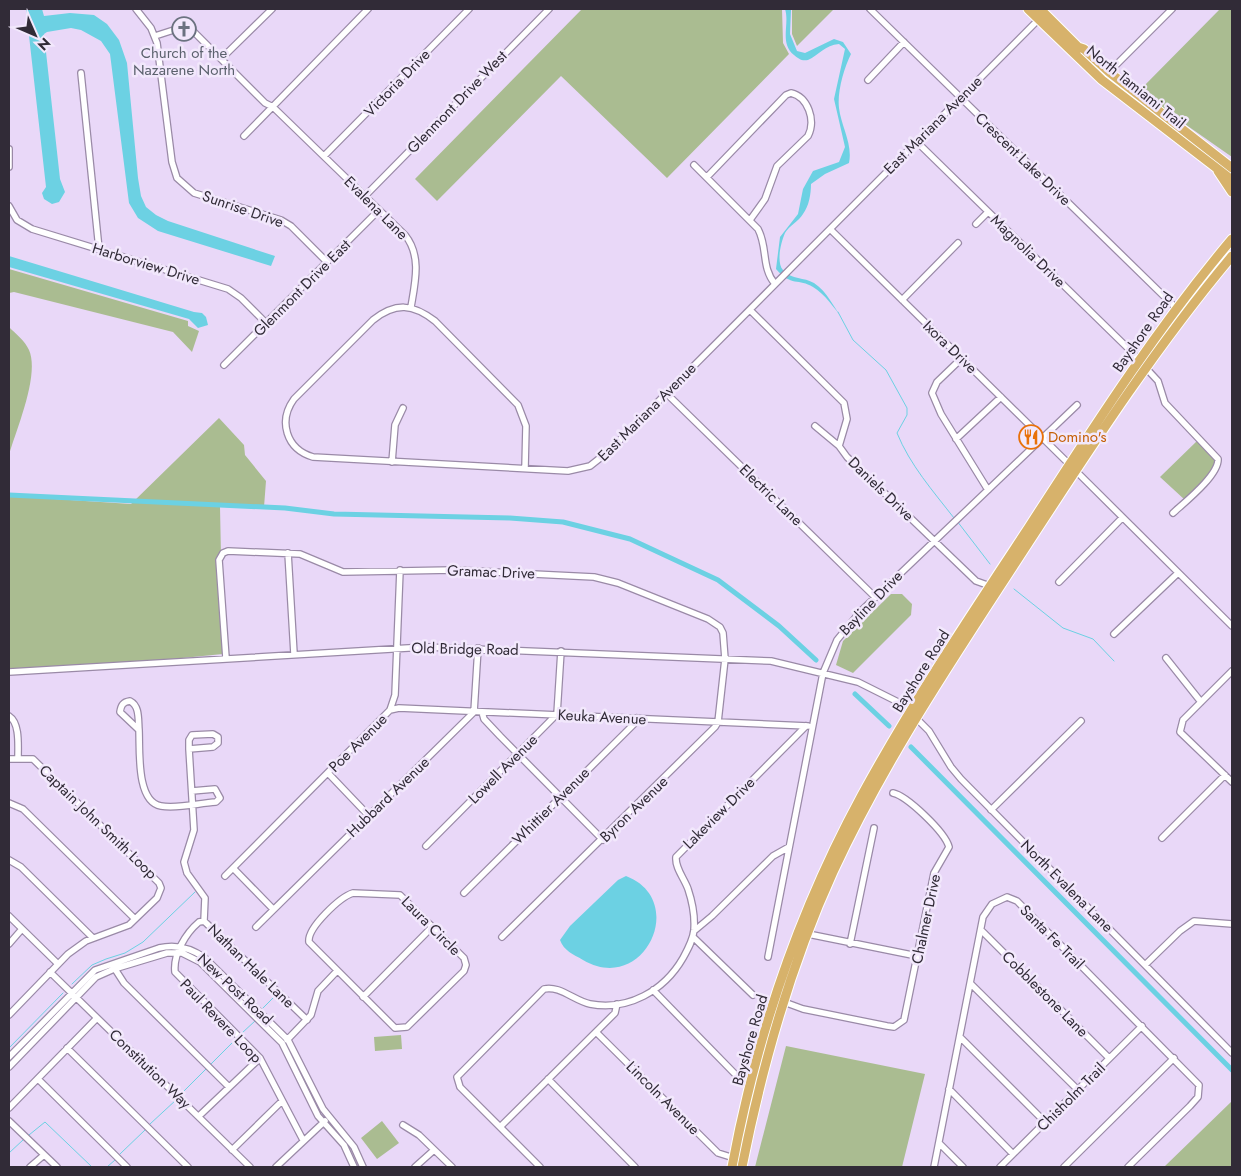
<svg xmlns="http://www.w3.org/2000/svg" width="1241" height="1176" font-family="Jost,sans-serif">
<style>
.green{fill:#aabc91}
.water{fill:#6cd1e3}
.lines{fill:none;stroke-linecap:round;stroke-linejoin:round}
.stream{stroke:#6cd1e3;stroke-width:1}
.canal{stroke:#6cd1e3;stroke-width:5}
.street-casing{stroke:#9a8aa7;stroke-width:8}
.primary-casing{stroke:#fff;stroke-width:11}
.street{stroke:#fff;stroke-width:5.5}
.primary{stroke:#d7b26b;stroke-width:9}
.labels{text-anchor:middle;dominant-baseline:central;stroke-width:5;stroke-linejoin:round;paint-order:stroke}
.worship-label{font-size:15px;fill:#5b616d;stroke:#f2e8fc}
.street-label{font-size:15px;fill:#312b37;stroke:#f2e8fc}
.food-label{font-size:15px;fill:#c56008;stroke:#f2e8fc;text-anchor:start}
</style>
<rect width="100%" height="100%" fill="#e9d8f8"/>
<path class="green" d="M582 9H782L783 43 789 54 667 178 561 76 437 201 415 179Z
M792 9H834L797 46 792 34Z
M1220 9H1232V157L1172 115 1140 90Z
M9 269 188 321V326L199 331 192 352 173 332 14 292 9 293Z
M9 327C16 334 25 341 29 350 40 375 16 430 9 455Z
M219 418 244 445 245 455 266 481 264 507H220L223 654 9 675V496L131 504Z
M1198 440C1203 446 1213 453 1215 461 1218 471 1192 493 1185 500L1160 477Z
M891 594H902L912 604 911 615 853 673 836 665 843 641Z
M401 1035 402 1049 375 1051 374 1037Z
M786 1046 925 1074 902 1167H755Z
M1232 1101V1167H1164Z
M382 1121 399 1143 377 1159 361 1138Z"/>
<path class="water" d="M26 9H42L44 16 70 13 94 15 107 24 119 40 127 63 138 178 141 196 146 207 156 215 168 221 275 256 271 266 158 231 138 218 129 203 110 54 101 41 81 30 71 28 47 32 44 34 60 179 65 192 59 202 52 204 44 199 42 193 46 187Z
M785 9 791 10 790 34 797 51 805 53 834 39 843 42 851 54C844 68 837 92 839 108 841 126 853 144 849 163L825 174 811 184C811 194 809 206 803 214 799 221 789 226 785 233 781 242 776 262 783 270 792 280 804 277 814 283 828 292 833 307 843 319 834 308 825 294 813 287 799 278 791 287 776 269L780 237 798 214 803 189 813 171 839 162 845 147 834 99 845 49 839 44C825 45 819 55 808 60 801 61 799 59 794 55 779 43 790 24 785 9Z
M9 256 194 312 202 313 206 317 208 325 198 328 189 319 9 267Z
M626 876C689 900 644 996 583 960 573 954 564 951 560 940L570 926 618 880Z"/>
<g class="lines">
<path class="stream" d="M838 312 853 340 886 370 907 408V415L897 433C910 465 933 491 954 518
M957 521 990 564
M1014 589 1063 628 1093 639 1114 661
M72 984 92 965 106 959 125 953 143 942 195 892
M263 1008 276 995
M242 1033 255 1021
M9 1048 63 993
M211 1064 236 1039
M181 1094 206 1069
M150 1124 176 1100
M29 1135 45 1122 92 1167
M9 1153 23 1140
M120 1154 145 1130
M107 1167 115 1160"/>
<path class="canal" d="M9 495 285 508 334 514 510 518 563 522 630 539 718 580 779 626 816 660
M855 694 889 726
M911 747 1232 1070"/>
<g class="street-casing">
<path id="street" d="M136 9 151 28 157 43 172 162 177 178 194 193 281 220 291 226 327 262
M870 9 1176 308
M155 36 183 27 194 32 265 103 273 107 405 235C422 256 415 283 411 307
M221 59 272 9
M1109 72 1172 9
M81 73 99 249
M868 80 904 42
M244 136 368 9
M917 142 1140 360
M9 149V167
M324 156 469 9
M694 165 758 229C768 248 761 267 775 284
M707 177 786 95 791 93C808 97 816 120 808 136L777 166 765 199 750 220
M365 196 549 9
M9 206 17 220 32 229 228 289 241 298 266 323
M976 224 988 212
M830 229 1069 464
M902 300 958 243
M750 310 844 403 847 419 839 446 847 457 976 581 990 586
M962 358 937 382 932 393 941 414 988 490
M224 365 379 210
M1145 367 1158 381 1165 403 1218 459C1219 475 1185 502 1173 513
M666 393 875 597
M815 426 839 446
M956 439 1001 397
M392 462 395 425 403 408
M525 468 526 426 518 405 435 321C413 304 396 302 373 320L294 399C278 421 286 449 313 457L568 471 590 466 609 451 1039 19
M1075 470 1232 626
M288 553 294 654
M1059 582 1122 518
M1114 634 1178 573
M226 658 219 560 223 553 228 551 300 554 343 572 453 570 594 577 618 583 708 619 720 627 723 633 725 659 718 722 715 727 502 937
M1166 658 1201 702
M1232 671 1183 720 1180 732 1232 782
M9 672 425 647 771 661 858 682 902 704 929 731 951 767 961 779 1232 1053
M130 701C140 706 138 720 139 730L120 712C121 705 123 702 130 701Z
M390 710 399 708 808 726
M482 712 484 719 500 736 603 840
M9 716C20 723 18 745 18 758
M139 730C140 750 136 802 161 806 178 809 199 803 216 802L220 798 215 789 192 791
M213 734 218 737V743L213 747 189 749V740L192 735Z
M189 749 194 830 184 862 187 873 205 898 204 921
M9 759H33L159 883 161 888 157 898 129 925 86 941 68 954 9 1015
M328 773 369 816
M9 803 23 809 135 919
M991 810 1081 721
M1162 838 1225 775
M426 846 557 714 561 651
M9 860 21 867 93 938
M233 868 273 909
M225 876 390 710 395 695 400 570
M353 893 400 895 464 958 466 965 464 971 407 1027 395 1028 309 942C307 928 340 897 353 893Z
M464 893 634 724 637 718
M9 916 58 964
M256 927 474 712 478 648
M981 930 1109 1058
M694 931 712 916 773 856 789 847
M808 934 917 956
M693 937 753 995
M9 944 22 929
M850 944 874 828
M768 957 823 673 837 640 860 612 1077 405
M1146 964 1180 931 1194 921 1232 924
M113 966 124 983 228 1086
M50 972 250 1167
M971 984 1078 1090
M653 990 735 1074 752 1081
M363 997 432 927
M784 1002 803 1009 887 1026 894 1027 904 1020 934 873 949 847C945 832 907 796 893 793
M596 1032 718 1153 734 1158
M960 1037 1045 1122
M287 1040 311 1015 318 991 337 971
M67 1048 188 1167
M9 1057 95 970 159 948C176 944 191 948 205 958L288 1040 323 1109 354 1147 363 1167
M9 1067 96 977 114 969 167 953H182L200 962 282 1043 318 1116 344 1145 354 1167
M38 1079 127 1167
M548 1079 635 1167
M949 1089 1013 1154
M9 1108 97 1018
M199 1116 260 1058
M9 1121 57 1167
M403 1125 419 1135 452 1167
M500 1127 615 1013 617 1004
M303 1140 260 1058 175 972C173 954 186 933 199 922L204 921 307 1020
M939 1143 963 1167
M232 1150 282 1101
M30 1167 44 1155
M276 1167 325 1121
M415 1167 434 1150
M540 1167 460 1087 457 1077 544 989C559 985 575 1001 590 1004 628 1011 664 991 683 958 688 949 693 940 694 930 695 917 692 901 688 889 684 878 675 868 676 857L806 726
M934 1167 983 917 992 904 1007 897 1017 901 1199 1085 1198 1097 1190 1106 1128 1167
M1000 1167 1142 1026
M1064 1167 1174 1058"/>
</g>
<g class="primary-casing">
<path id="primary" d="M1028 9 1102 80 1232 180
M1040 9 1078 47 1084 49 1109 72 1232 168
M1218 171 1232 192
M732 1167C756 1038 799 911 862 795 912 703 971 615 1029 527 1093 428 1156 329 1232 239
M742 1167C762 1066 790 966 833 872 885 759 955 656 1023 551 1089 450 1154 349 1232 256"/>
</g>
<use href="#street" class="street"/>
<use href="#primary" class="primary"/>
</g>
<defs>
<g id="church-ring" transform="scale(1.25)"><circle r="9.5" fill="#f2e8fc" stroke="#6b7280" stroke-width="1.5"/><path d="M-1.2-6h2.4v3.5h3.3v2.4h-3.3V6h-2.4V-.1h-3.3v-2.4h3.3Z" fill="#6b7280"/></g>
<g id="restaurant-ring" transform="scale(1.25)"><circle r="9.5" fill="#f2e8fc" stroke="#e8710a" stroke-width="1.5"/><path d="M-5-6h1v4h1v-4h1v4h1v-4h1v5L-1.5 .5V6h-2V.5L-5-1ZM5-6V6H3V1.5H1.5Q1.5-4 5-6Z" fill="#e8710a"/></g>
</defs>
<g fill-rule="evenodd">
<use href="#church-ring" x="184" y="29"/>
<use href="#restaurant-ring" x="1031" y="437"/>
</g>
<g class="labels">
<g class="worship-label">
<text x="184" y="53">Church of the<tspan x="184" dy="17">Nazarene North</tspan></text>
</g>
<g class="street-label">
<text transform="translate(397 83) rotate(-46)">Victoria Drive</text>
<text transform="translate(1136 87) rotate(39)">North Tamiami Trail</text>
<text transform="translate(457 102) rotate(-46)">Glenmont Drive West</text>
<text transform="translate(933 125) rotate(-45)">East Mariana Avenue</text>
<text transform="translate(1023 159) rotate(44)">Crescent Lake Drive</text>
<text transform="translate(376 208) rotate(45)">Evalena Lane</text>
<text transform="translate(243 209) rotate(19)">Sunrise Drive</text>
<text transform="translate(1028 251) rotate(44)">Magnolia Drive</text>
<text transform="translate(146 264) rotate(17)">Harborview Drive</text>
<text transform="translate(302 288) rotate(-45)">Glenmont Drive East</text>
<text transform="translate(1143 332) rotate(-55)">Bayshore Road</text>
<text transform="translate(950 347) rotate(44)">Ixora Drive</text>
<text transform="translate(647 412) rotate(-45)">East Mariana Avenue</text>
<text transform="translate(881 489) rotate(44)">Daniels Drive</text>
<text transform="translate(771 495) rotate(44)">Electric Lane</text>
<text transform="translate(491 572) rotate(2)">Gramac Drive</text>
<text transform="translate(871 603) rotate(-46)">Bayline Drive</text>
<text transform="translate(465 649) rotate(1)">Old Bridge Road</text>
<text transform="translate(921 671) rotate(-58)">Bayshore Road</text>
<text transform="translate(602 717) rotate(3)">Keuka Avenue</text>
<text transform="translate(358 743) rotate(-45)">Poe Avenue</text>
<text transform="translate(503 769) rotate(-45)">Lowell Avenue</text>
<text transform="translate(388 797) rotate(-44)">Hubbard Avenue</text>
<text transform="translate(551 806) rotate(-45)">Whittier Avenue</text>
<text transform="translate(634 809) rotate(-44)">Byron Avenue</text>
<text transform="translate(719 813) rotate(-45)">Lakeview Drive</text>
<text transform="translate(98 822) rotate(44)">Captain John Smith Loop</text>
<text transform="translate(1067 886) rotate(45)">North Evalena Lane</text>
<text transform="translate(926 919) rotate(-78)">Chalmer Drive</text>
<text transform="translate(431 926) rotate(45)">Laura Circle</text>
<text transform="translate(1052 937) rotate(45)">Santa Fe Trail</text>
<text transform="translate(251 966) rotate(44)">Nathan Hale Lane</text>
<text transform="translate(235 989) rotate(43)">New Post Road</text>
<text transform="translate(1045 994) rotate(45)">Cobblestone Lane</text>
<text transform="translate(221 1021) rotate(46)">Paul Revere Loop</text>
<text transform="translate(750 1040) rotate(-74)">Bayshore Road</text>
<text transform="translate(150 1069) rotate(44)">Constitution Way</text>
<text transform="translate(1071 1097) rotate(-45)">Chisholm Trail</text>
<text transform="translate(663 1098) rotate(45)">Lincoln Avenue</text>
</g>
<g class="food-label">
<text x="1048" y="437">Domino's</text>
</g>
</g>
<rect width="1241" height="1176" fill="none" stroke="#312b37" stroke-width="20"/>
<g transform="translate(35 35) rotate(135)" stroke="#f2e8fc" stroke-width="4" paint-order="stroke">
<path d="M0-4L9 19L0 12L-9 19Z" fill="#312b37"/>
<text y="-8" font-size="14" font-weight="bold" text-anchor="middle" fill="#312b37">N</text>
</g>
</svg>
